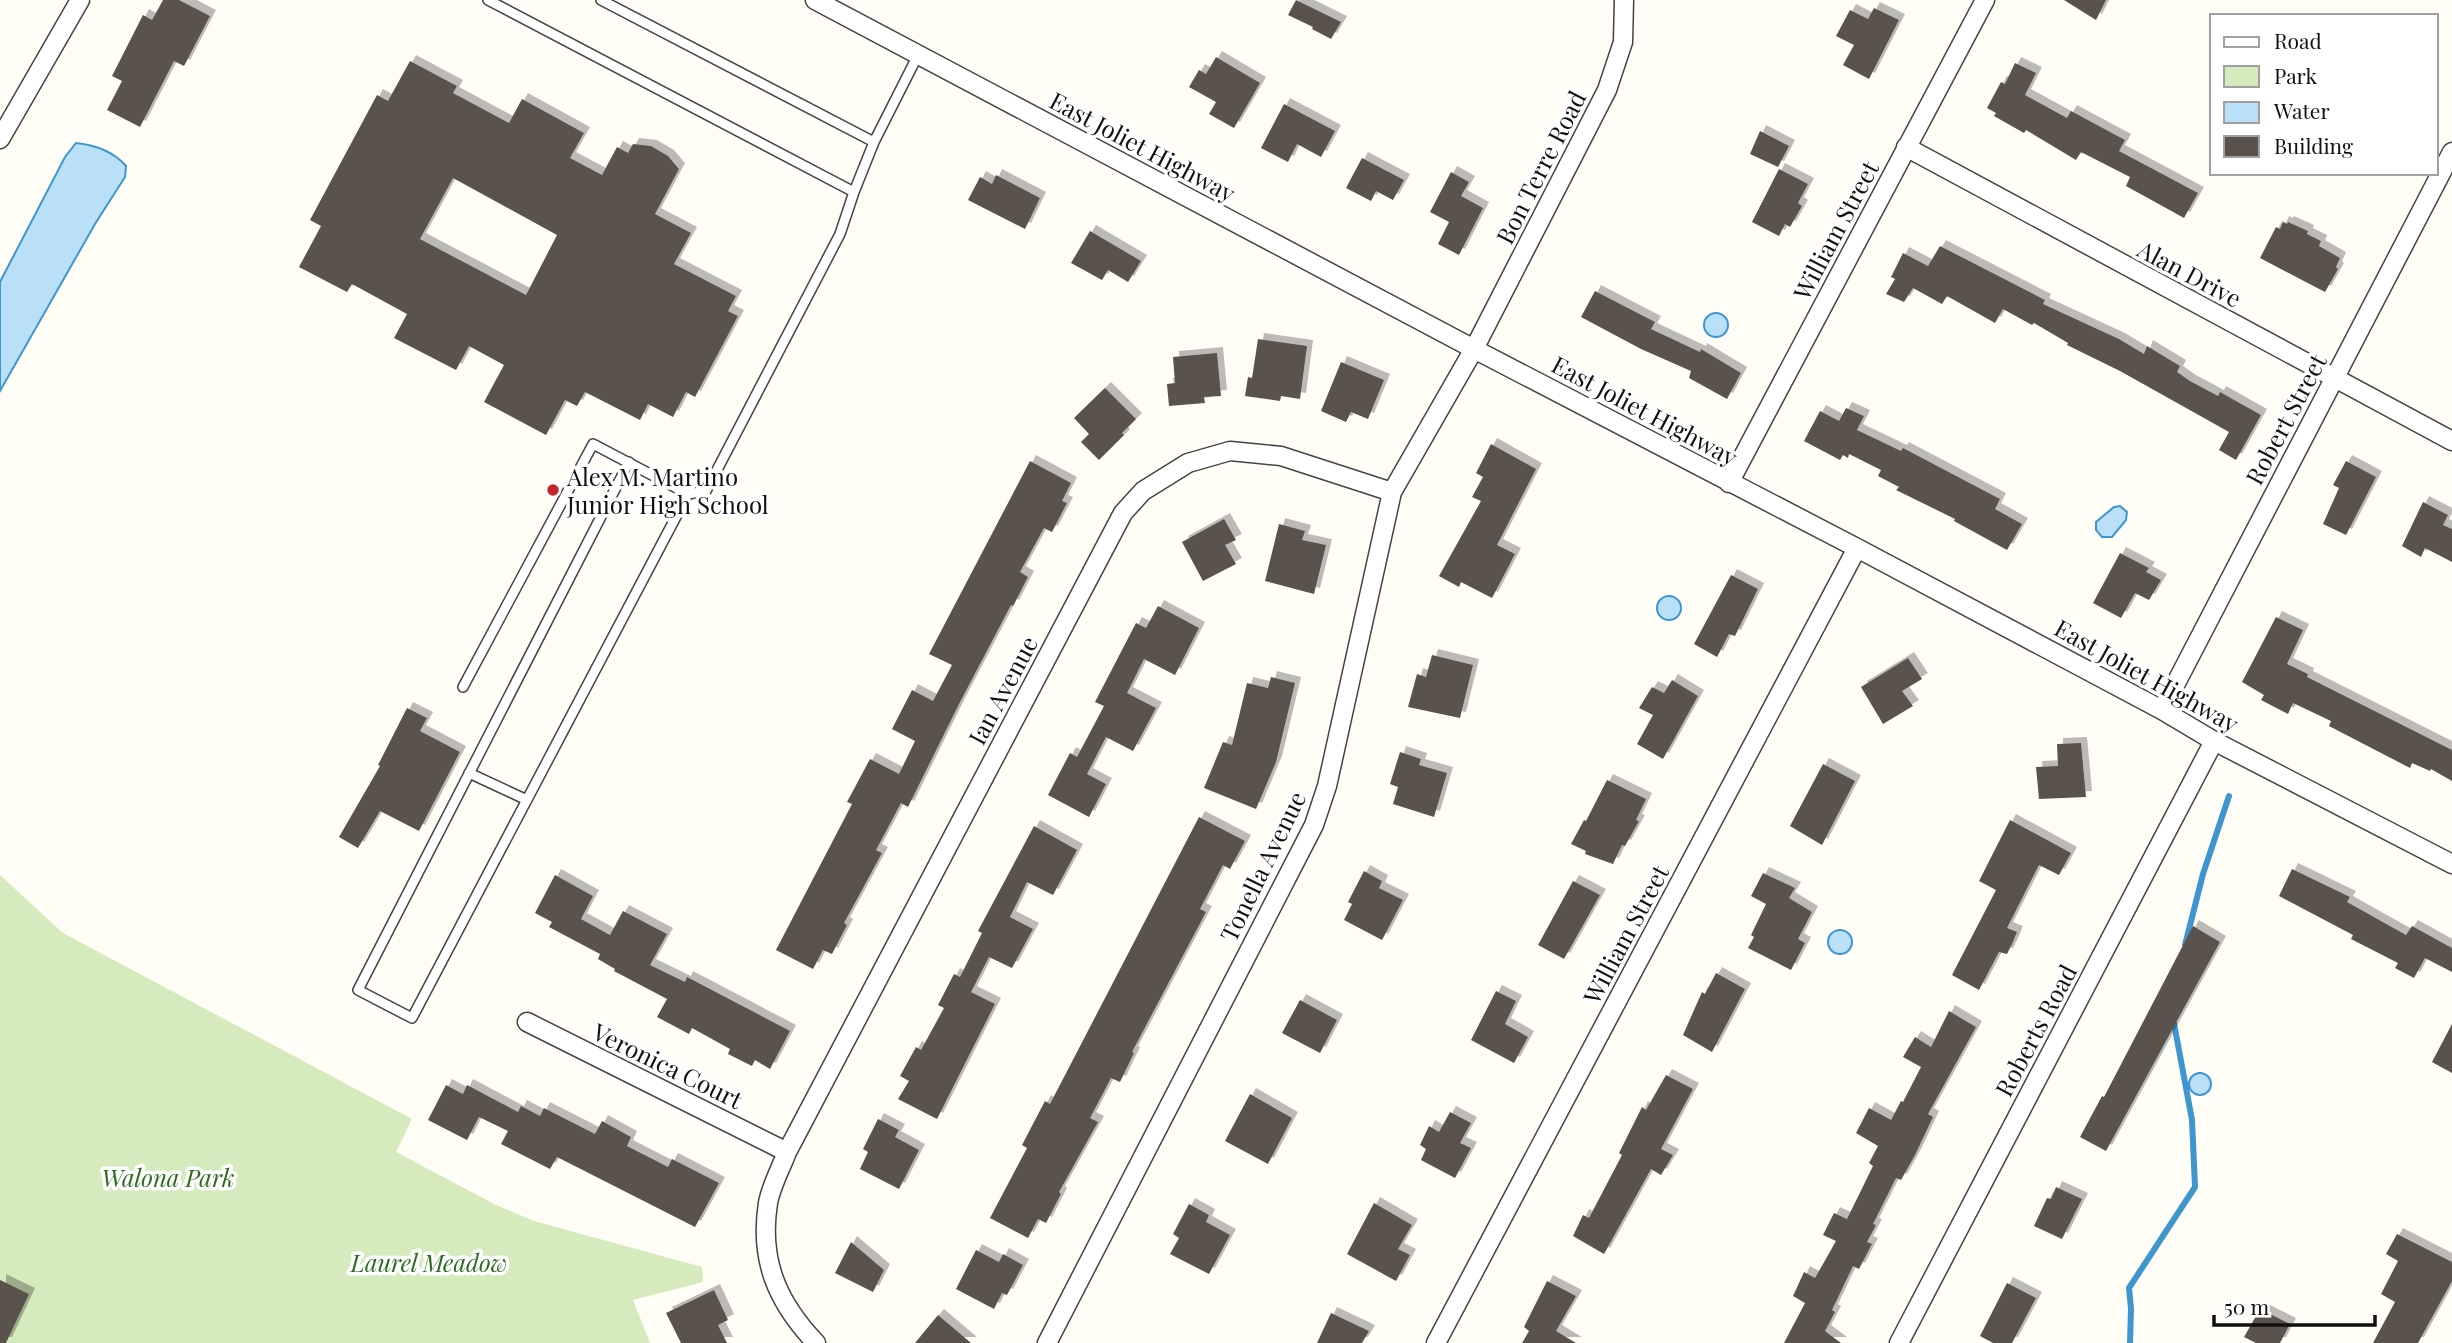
<svg xmlns="http://www.w3.org/2000/svg" width="2452" height="1343" font-family="'Playfair Display',serif">
<style>
.green{fill:#d5ebbd}
.water{fill:#b9e0f7;stroke:#3f96cf;stroke-width:2}
.lines{fill:none;stroke-linecap:round;stroke-linejoin:round}
.stream{stroke:#3f96cf;stroke-width:6}
.building{fill:#5a524d;fill-rule:evenodd;filter:url(#shadow)}
.service-casing{stroke:#444;stroke-width:12}
.minor-casing{stroke:#444;stroke-width:21}
.service{stroke:#fff;stroke-width:9}
.minor{stroke:#fff;stroke-width:18}
.poi-dot{fill:#c4262e;stroke:#fff;stroke-width:2.5}
.labels{text-anchor:middle;dominant-baseline:central;stroke-width:7;stroke-linejoin:round;paint-order:stroke}
.street-label{font-size:24px;fill:#111;stroke:#fff}
.poi-label{font-size:24px;fill:#111;stroke:#fff;text-anchor:start}
.park-label{font-size:24px;font-style:italic;fill:#2f6b1f;stroke:#fff}
</style>
<defs>
<filter id="shadow"><feDropShadow dx="6" dy="-6" stdDeviation="0" flood-color="#0004"/></filter>
</defs>
<rect width="100%" height="100%" fill="#fffdf5"/>
<path class="green" d="M0 875 63 933 412 1119 396 1152 494 1204 534 1221 702 1267 703 1282 633 1300 650 1343H0Z"/>
<path class="water" d="M76 143C95 145 113 151 126 166L125 177 95 224 0 391V282L65 157Z
M1704 325a12 12 0 1 1 24 0a12 12 0 1 1-24 0Z
M2120 506 2127 512 2126 520 2112 537H2102L2096 530V522L2114 507Z
M1657 608a12 12 0 1 1 24 0a12 12 0 1 1-24 0Z
M1828 942a12 12 0 1 1 24 0a12 12 0 1 1-24 0Z
M2189 1084a11 11 0 1 1 22 0a11 11 0 1 1-22 0Z"/>
<g class="lines">
<path class="stream" d="M2185 945 2203 874 2229 796
M2130 1343 2131 1309 2129 1288 2195 1187 2192 1120 2173 1018"/>
</g>
<path class="building" d="M163 0H179L210 16 184 66 174 61 140 127 107 110 122 81 112 76 143 15 152 20Z
M1296 0 1341 22 1331 39 1312 29 1313 27 1288 15Z
M2064 0H2106L2096 20Z
M1874 8 1899 20 1869 79 1843 65 1854 45 1836 36 1850 10 1868 19Z
M1216 57 1260 83 1234 128 1209 114 1216 102 1189 87 1199 70 1206 74Z
M410 61 457 86 453 93 509 123 522 99 584 133 570 158 602 175 617 147 628 153 633 144 651 146 668 156 679 169 655 214 691 233 674 264 736 296 728 311 738 316 695 397 686 392 673 417 648 404 640 420 585 392 577 406 565 400 546 435 484 402 504 365 469 346 456 370 394 338 407 314 352 284 347 292 299 267 321 226 310 220 377 95 388 101ZM453 178 557 235 526 295 420 239Z
M2015 63 2036 73 2025 95 2067 118 2071 111 2125 140 2119 151 2198 193 2184 218 2126 186 2130 177 2081 152 2076 160 2026 130 2024 133 1994 116 1996 113 1987 108 2001 82 2005 84Z
M1284 104 1335 131 1321 157 1297 144 1288 162 1261 148Z
M1760 131 1789 146 1778 167 1750 154Z
M1362 158 1404 180 1393 200 1376 191 1371 201 1346 188Z
M1779 169 1808 184 1798 203 1802 206 1790 227 1785 224 1779 236 1752 222Z
M1451 172 1469 182 1461 196 1483 208 1459 255 1438 244 1449 222 1430 212Z
M996 175 1040 198 1025 229 968 200 980 177 992 184Z
M2283 222 2287 224 2288 222 2308 231 2307 234 2321 241 2319 246 2340 258 2336 267 2338 269 2325 292 2260 258 2276 227 2280 229Z
M1090 231 1141 261 1128 282 1108 270 1102 280 1071 263Z
M1940 246 2045 300 2043 304 2119 339 2144 354 2147 346 2180 366 2177 372 2190 381 2218 396 2220 392 2261 415 2236 460 2219 450 2229 432 2120 371 2067 345 2068 343 2034 323 2032 325 2003 309 1995 323 1947 296 1942 304 1913 288 1904 302 1886 294 1895 279 1891 277 1903 253 1928 266Z
M1595 291 1655 322 1651 329 1700 352 1701 349 1741 373 1727 399 1689 378 1691 371 1641 349 1581 317Z
M1258 339 1307 346 1300 399 1281 396 1280 401 1245 396 1248 377 1252 378Z
M1217 353 1221 396 1204 397 1205 403 1169 406 1167 384 1175 383 1173 357Z
M1341 362 1384 380 1368 419 1351 412 1346 422 1321 411Z
M1105 388 1136 419 1122 433 1124 435 1099 460 1081 442 1089 434 1074 418Z
M1846 408 1864 416 1857 430 1901 451 1903 448 2000 499 1995 509 2022 524 2007 550 1954 521 1955 519 1896 490 1899 487 1878 476 1881 470 1849 454 1848 458 1843 455 1840 460 1804 441 1820 411 1839 421Z
M1491 444 1536 469 1497 545 1515 554 1492 598 1461 582 1459 587 1439 576 1481 501 1472 497 1483 477 1476 473Z
M1030 461 1071 483 1062 501 1067 503 1052 532 1044 528 1020 572 1028 577 1013 606 1011 605 959 704 908 807 901 803 876 850 882 853 844 923 847 925 832 954 823 950 813 969 776 950 852 804 847 802 870 759 899 774 915 741 892 729 912 690 933 701 952 665 929 654Z
M2346 461 2376 477 2346 535 2323 524 2339 488 2333 485Z
M2423 502 2448 515 2443 525 2452 529V562L2425 548 2421 557 2402 546Z
M1224 519 1236 540 1225 545 1236 564 1203 581 1182 542Z
M1279 524 1305 531 1302 540 1326 545 1314 594 1265 581Z
M2120 553 2149 568 2146 572 2161 580 2149 600 2135 593 2121 618 2093 603Z
M1731 575 1758 589 1735 636 1729 634 1717 657 1694 644Z
M1158 606 1199 628 1175 675 1144 659 1127 693 1156 708 1133 751 1106 737 1087 774 1106 784 1089 817 1048 795 1070 753 1077 757 1104 706 1095 702 1136 623 1146 628Z
M2276 617 2303 630 2287 664 2308 674 2307 677 2452 750V781L2431 769 2430 771 2412 763 2410 768 2329 726 2331 721 2293 703 2288 714 2261 700 2264 695 2242 682Z
M1432 655 1473 665 1460 718 1408 707 1417 674 1426 677Z
M1908 658 1922 679 1902 691 1913 706 1883 724 1861 687Z
M1271 677 1295 683 1276 762 1256 809 1204 788 1223 742 1232 745 1247 683 1268 688Z
M1672 680 1698 696 1663 759 1637 744 1653 715 1639 708 1652 687 1664 693Z
M407 708 427 718 420 731 460 752 419 831 380 811 358 848 339 837 380 766 378 765Z
M2081 743 2086 797 2039 799 2036 767 2058 766 2057 744Z
M1400 752 1421 759 1419 765 1447 773 1434 817 1393 804 1398 787 1390 784Z
M1823 764 1855 781 1822 845 1790 826Z
M1607 780 1646 799 1636 820 1639 821 1625 846 1622 845 1613 864 1585 854 1586 851 1571 844 1584 820 1586 821Z
M1199 817 1245 841 1230 869 1223 865 1200 909 1206 912 1132 1052 1134 1053 1120 1082 1111 1078 1090 1118 1098 1122 1059 1192 1061 1194 1046 1223 1038 1219 1028 1238 990 1218 1027 1148 1022 1145 1045 1101 1050 1104Z
M2010 820 2071 853 2059 875 2039 865 2007 928 2017 932 2012 944 2007 954 1999 952 1979 990 1952 975 1996 890 1979 881Z
M1034 826 1077 850 1053 895 1027 882 1010 917 1033 929 1012 968 989 957 971 992 995 1004 937 1119 898 1099 909 1081 900 1076 916 1047 921 1050 944 1008 938 1005 954 974 960 977 982 933 978 931Z
M2292 869 2350 897 2347 902 2406 935 2412 926 2452 948V972L2425 958 2414 978 2395 968 2398 963 2351 939 2353 935 2279 896Z
M1364 871 1382 881 1379 888 1403 900 1382 940 1344 920 1352 904 1348 902Z
M1763 873 1795 888 1789 898 1812 912 1798 939 1805 943 1791 970 1748 948 1754 937 1751 935 1766 904 1751 896Z
M555 875 593 896 581 919 610 935 623 911 667 934 650 965 685 982 687 977 790 1031 770 1069 755 1060 752 1066 728 1054 730 1049 692 1028 689 1034 657 1017 667 999 614 971 615 969 598 959 600 954 549 927 552 922 535 913Z
M1573 881 1600 895 1564 959 1538 945Z
M2193 926 2220 942 2106 1151 2080 1137 2102 1096 2104 1097Z
M1716 973 1745 989 1712 1052 1683 1035 1702 992 1705 994Z
M1496 991 1516 1001 1505 1024 1528 1037 1514 1063 1471 1040Z
M1300 1000 1337 1020 1320 1053 1282 1033Z
M1949 1011 1976 1027 1928 1114 1933 1117 1915 1155 1901 1180 1896 1178 1873 1224 1876 1225 1867 1242 1872 1244 1859 1269 1853 1266 1832 1310 1835 1312 1825 1331 1841 1343H1784L1805 1303 1793 1296 1804 1272 1815 1278 1836 1241 1823 1235 1834 1213 1847 1219 1873 1166 1869 1163 1878 1146 1856 1133 1869 1108 1891 1120 1901 1101 1903 1102 1921 1067 1903 1057 1915 1037 1931 1047Z
M2452 1024V1073L2432 1062Z
M1666 1075 1693 1089 1661 1149 1673 1155 1661 1175 1651 1169 1604 1254 1573 1236 1583 1215 1589 1218 1622 1155 1619 1153 1642 1107 1646 1110Z
M446 1085 463 1094 467 1085 518 1112 521 1106 540 1116 544 1108 595 1134 602 1121 631 1137 627 1146 668 1167 672 1159 719 1183 695 1227 557 1157 550 1169 501 1144 508 1131 479 1117 467 1140 428 1120Z
M1250 1094 1292 1118 1268 1164 1225 1141Z
M1450 1112 1471 1123 1460 1143 1471 1148 1455 1178 1421 1160 1426 1149 1420 1145 1429 1126 1439 1132Z
M878 1119 899 1130 895 1137 919 1150 899 1189 860 1169 868 1152 863 1149Z
M2056 1187 2082 1199 2062 1239 2034 1226 2047 1198 2051 1199Z
M1374 1203 1412 1225 1398 1249 1410 1255 1396 1281 1347 1254Z
M1189 1204 1209 1215 1206 1222 1230 1235 1209 1274 1170 1254 1179 1238 1173 1234Z
M2397 1234 2452 1262V1281L2418 1343H2373L2395 1302 2381 1294 2398 1261 2386 1254Z
M851 1242 884 1270 873 1292 835 1273Z
M976 1250 999 1262 1003 1254 1023 1265 1007 1295 1002 1293 994 1309 956 1289Z
M0 1280 29 1294 6 1343H0Z
M1547 1281 1576 1296 1556 1331 1576 1343H1522L1529 1331 1524 1327Z
M2007 1283 2036 1298 2012 1343H1993L1980 1336Z
M714 1290 728 1320 718 1325 727 1343H681L666 1313Z
M2260 1309 2290 1324 2280 1343H2256L2244 1337Z
M1331 1313 1369 1331 1362 1343H1317Z
M938 1315 971 1343H915Z"/>
<g class="lines">
<g class="service-casing">
<path id="service" d="M601 0 874 142
M854 192 874 142 918 55
M629 462 358 990 412 1018 688 494
M463 687 593 444 688 494 706 491 840 234 854 192 488 0
M469 773 527 800"/>
</g>
<g class="minor-casing">
<path id="minor" d="M815 0 1474 349 1857 548 2162 710 2214 741 2452 864
M0 139 80 0
M1906 147 2452 441
M1729 483 1985 0
M2162 710 2452 152
M527 1022 787 1152
M816 1343C777 1302 759 1260 768 1203 771 1186 781 1168 787 1152L1123 513 1143 491 1188 463 1230 451 1281 456 1392 492
M1047 1343 1314 825 1327 786 1392 492 1474 349 1607 90 1623 42 1624 0
M1436 1343 1857 548
M1899 1343 2214 741"/>
</g>
<use href="#service" class="service"/>
<use href="#minor" class="minor"/>
</g>
<circle class="poi-dot" cx="553" cy="490" r="7"/>
<g class="labels">
<g class="street-label">
<text transform="translate(1143 146) rotate(28)">East Joliet Highway</text>
<text transform="translate(1540 167) rotate(-63)">Bon Terre Road</text>
<text transform="translate(1835 230) rotate(-62)">William Street</text>
<text transform="translate(2190 273) rotate(28)">Alan Drive</text>
<text transform="translate(1645 410) rotate(28)">East Joliet Highway</text>
<text transform="translate(2285 419) rotate(-62)">Robert Street</text>
<text transform="translate(2147 675) rotate(29)">East Joliet Highway</text>
<text transform="translate(1002 690) rotate(-62)">Ian Avenue</text>
<text transform="translate(1262 866) rotate(-64)">Tonella Avenue</text>
<text transform="translate(1625 934) rotate(-62)">William Street</text>
<text transform="translate(2035 1030) rotate(-62)">Roberts Road</text>
<text transform="translate(668 1065) rotate(26)">Veronica Court</text>
</g>
<g class="poi-label">
<text x="567" y="476">Alex M. Martino<tspan x="567" dy="28">Junior High School</tspan></text>
</g>
<g class="park-label">
<text x="168" y="1177">Walona Park</text>
<text x="429" y="1262">Laurel Meadow</text>
</g>
</g>
<rect x="2210" y="14" width="228" height="161" fill="#ffffff" stroke="#a0a0a0" stroke-width="2"/>
<rect x="2224" y="37" width="35" height="10" fill="#ffffff" stroke="#a0a0a0" stroke-width="2"/>
<text x="2274" y="49" font-size="21" fill="#111111">Road</text>
<rect x="2224" y="66" width="35" height="21" fill="#d5ebbd" stroke="#a0a0a0" stroke-width="2"/>
<text x="2274" y="84" font-size="21" fill="#111111">Park</text>
<rect x="2224" y="102" width="35" height="21" fill="#b9e0f7" stroke="#a0a0a0" stroke-width="2"/>
<text x="2274" y="119" font-size="21" fill="#111111">Water</text>
<rect x="2224" y="136" width="35" height="21" fill="#5a524d" stroke="#a0a0a0" stroke-width="2"/>
<text x="2274" y="154" font-size="21" fill="#111111">Building</text>
<path d="M2214 1315v10h161v-10" fill="none" stroke="#111111" stroke-width="3.5"/>
<text x="2224" y="1315" font-size="21" fill="#111111" stroke="#ffffff" stroke-width="5" paint-order="stroke">50 m</text>
</svg>
